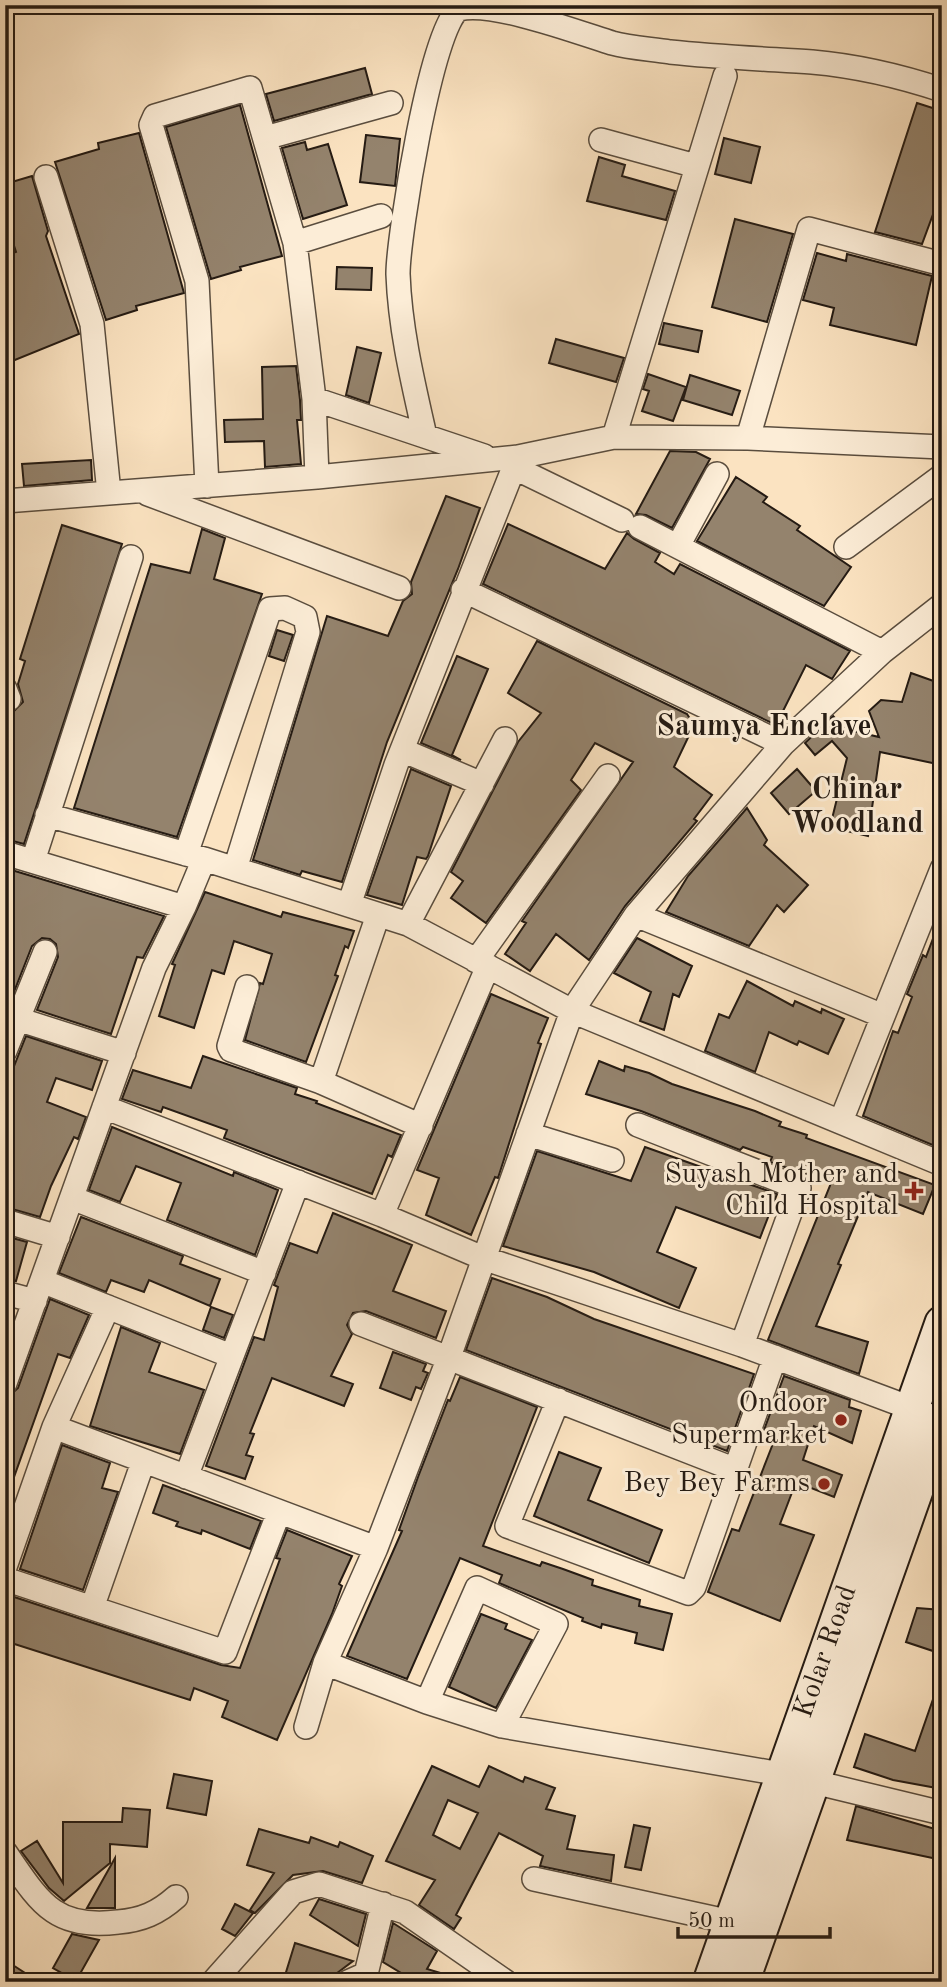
<svg xmlns="http://www.w3.org/2000/svg" width="947" height="1987" font-family="'Old Standard TT',serif">
<style>
.building{fill:#94836d;stroke:#251b13;stroke-width:2;fill-rule:evenodd}
.lines{fill:none;stroke-linecap:round;stroke-linejoin:round}
.minor-casing{stroke:#5a4d3e;stroke-width:26}
.secondary-casing{stroke:#251b13;stroke-width:37}
.minor{stroke:#fcedd7;stroke-width:23}
.secondary{stroke:#fcedd7;stroke-width:33}
.poi-dot{fill:#8f2418;stroke:#fcedd7;stroke-width:2.5}
.labels{text-anchor:middle;dominant-baseline:central;stroke-width:6;stroke-linejoin:round;paint-order:stroke}
.poi-label{font-size:28px;fill:#251b13;stroke:#fcedd7;text-anchor:end}
.street-label{font-size:28px;fill:#251b13;stroke:#fcedd7}
.neighbourhood-label{font-size:30px;font-weight:bold;fill:#251b13;stroke:#fcedd7}
</style>
<rect width="100%" height="100%" fill="#fbe3c1"/>
<filter id="stains"><feTurbulence type="fractalNoise" baseFrequency=".00286" numOctaves="4"/><feColorMatrix values="0 0 0 0 .2 0 0 0 0 .09 0 0 0 0 .02 0 0 0 .5 -.17"/></filter>
<radialGradient id="worn" r=".72"><stop offset=".6" stop-color="#630" stop-opacity="0"/><stop offset="1" stop-color="#630" stop-opacity=".3"/></radialGradient>
<path class="building" d="M365 68 372 94 274 121 266 94Z
M917 103 942 111V190L922 244 875 232Z
M240 105 282 256 240 267 241 270 211 279 166 127Z
M139 133 184 293 136 306 137 310 106 320 55 162 99 149 98 143Z
M366 135 400 139 395 186 360 182Z
M724 138 760 147 751 183 715 174Z
M305 142 307 150 328 144 347 205 303 219 282 148Z
M599 157 625 165 622 176 675 191 666 220 587 201Z
M32 176 48 231 46 236 79 334 5 364V256L16 252 5 218V184Z
M735 219 793 234 767 322 712 307Z
M817 253 846 261 847 254 932 276 916 345 830 325 834 308 803 300Z
M337 267 372 268 371 290 336 289Z
M664 323 702 331 698 352 659 344Z
M556 339 624 358 616 382 549 363Z
M357 347 381 353 369 403 346 395Z
M296 366 300 400 301 420H297L301 464 265 467 264 441 225 442 224 420 263 419 262 367Z
M648 374 686 387 673 421 642 411 649 391 643 389Z
M690 375 740 391 732 415 683 400Z
M670 451 696 452 710 459 672 528 646 515 636 514Z
M91 460 92 480 24 486 22 464Z
M736 477 767 497 763 502 800 526 797 530 851 567 824 606 697 541Z
M446 496 480 508 458 569 387 742 342 882 302 871 300 875 253 860 327 616 388 636 403 601 412 594 411 582Z
M508 524 605 569 627 533 634 539 660 553 655 562 674 574 680 564 850 651 832 679 806 665 776 725 483 584Z
M62 525 122 544 24 844 5 839V741L13 712 23 702 18 684 25 661 20 659Z
M202 529 225 538 214 579 262 594 177 837 74 808 151 564 190 573Z
M277 630 293 635 284 661 269 656Z
M537 641 687 714 694 725 674 767 712 795 694 819 697 821 625 906 589 960 556 934 530 971 505 954 526 923 522 921 633 762 595 743 571 780 581 790 486 923 451 898 463 881 451 872 518 742 541 713 508 693Z
M457 656 488 669 452 755 461 760 421 743Z
M911 673 942 684V765L880 752 868 836 830 827 847 758 832 741 815 755 805 743 833 716 845 729 879 737 869 711 881 700 902 702Z
M411 769 451 786 428 856 426 859 417 857 402 905 367 895Z
M797 769 816 791 789 814 771 793Z
M747 808 767 840 764 845 808 885 784 912 777 905 749 946 666 912 688 876Z
M5 868 164 916 143 958 137 957 111 1034 37 1010 58 957 56 944 50 939 42 938 32 946 10 1002 5 1001Z
M205 892 281 917 283 912 354 931 348 948 345 946 335 975 338 976 306 1062 245 1040 260 983 263 984 272 954 234 941 224 974 212 970 194 1028 159 1016 175 965 172 964Z
M940 920 942 1132 935 1146 863 1116 893 1031 898 1033 912 997 907 994 923 955 926 957Z
M637 938 692 966 679 997 673 994 664 1030 640 1021 651 992 614 973Z
M747 981 793 1006 795 1001 821 1013 822 1009 844 1019 828 1054 799 1041 797 1045 769 1032 755 1072 705 1051 719 1014 729 1018Z
M491 994 548 1018 538 1043 541 1044 498 1178 495 1177 471 1235 426 1215 439 1178 417 1170Z
M26 1036 102 1061 92 1090 56 1078 47 1102 86 1117 78 1139 74 1137 51 1186 40 1217 5 1207V1089Z
M203 1056 297 1088 295 1094 317 1101 316 1103 401 1135 392 1157 388 1155 372 1194 224 1138 227 1130 163 1107 161 1112 122 1099 133 1070 191 1088Z
M599 1061 624 1071 625 1066 649 1073 672 1084 755 1111 781 1122 779 1126 807 1135 806 1138 935 1185 923 1214 868 1192 838 1264 841 1265 816 1326 868 1342 859 1374 768 1340 831 1183 770 1162 772 1157 743 1147 740 1150 641 1111 586 1094Z
M112 1127 233 1176 234 1172 278 1190 255 1255 167 1220 181 1183 136 1166 120 1202 89 1190Z
M645 1147 777 1194 760 1238 676 1207 657 1252 696 1268 679 1308 594 1272 503 1246 537 1151 631 1181Z
M333 1213 412 1245 393 1291 446 1311 436 1338 366 1311 353 1313 347 1325 352 1334 331 1376 353 1384 344 1406 272 1378 250 1433 254 1434 246 1455 253 1457 245 1479 206 1466 254 1337 264 1340 278 1287 274 1285 290 1243 317 1253Z
M81 1217 183 1256 180 1264 220 1279 210 1306 149 1280 144 1292 111 1280 106 1292 59 1273Z
M5 1236 27 1242 16 1281 5 1279Z
M492 1278 547 1297 594 1319 754 1374 727 1451 466 1350Z
M50 1299 89 1315 70 1358 58 1354 9 1491 5 1490V1406L9 1396 18 1388Z
M211 1307 233 1315 224 1338 203 1330Z
M121 1327 160 1343 149 1372 204 1390 180 1454 90 1426Z
M393 1352 426 1364 423 1371 428 1373 421 1389 416 1387 411 1400 380 1388Z
M784 1376 850 1400 849 1407 861 1411 852 1443 814 1426 803 1460 842 1475 834 1497 796 1482 780 1524 814 1535 780 1621 708 1592 732 1529 739 1531 774 1441 761 1438Z
M460 1377 537 1407 483 1546 540 1566 542 1562 563 1569 593 1580 592 1585 640 1600 639 1606 672 1614 663 1650 635 1643 637 1633 602 1624 601 1628 582 1621 583 1618 499 1583 502 1575 460 1558 407 1679 347 1656 402 1531 399 1530 418 1477 448 1400 450 1401Z
M62 1445 110 1463 102 1488 118 1492 83 1590 20 1569Z
M559 1452 601 1468 588 1500 662 1530 649 1563 534 1516Z
M163 1485 261 1521 250 1549 202 1530 201 1534 176 1526 178 1522 153 1513Z
M287 1530 352 1556 339 1584 342 1586 332 1614 277 1740 222 1717 228 1701 194 1688 190 1700 5 1641V1594L221 1665 240 1668 280 1559 276 1558Z
M917 1608 942 1610V1654L906 1642Z
M481 1614 507 1624 505 1629 532 1640 496 1708 449 1687Z
M939 1682 942 1683V1789L893 1780 854 1767 865 1734 915 1751Z
M432 1766 479 1787 489 1766 523 1782 525 1777 555 1788 546 1809 575 1816 567 1849 614 1855 611 1881 540 1866 543 1856 499 1833 456 1915 461 1918 454 1929 419 1905 435 1880 386 1861ZM448 1800 478 1813 460 1849 433 1835Z
M174 1774 212 1781 206 1815 167 1808Z
M856 1806 942 1831V1860L847 1840Z
M123 1808 150 1810 147 1847 110 1844V1863L64 1901 49 1888 21 1851 37 1841 63 1883V1822H122Z
M634 1825 650 1828 641 1870 625 1867Z
M259 1829 309 1843 311 1837 338 1847 340 1842 373 1856 362 1883 323 1871 293 1875 255 1913 250 1910 274 1873 247 1865Z
M115 1858V1908H87Z
M319 1899 366 1914 358 1946 310 1915Z
M235 1904 253 1913 235 1936 222 1929Z
M393 1923 437 1951 427 1969 457 1978 456 1982H398L401 1973 383 1962Z
M72 1934 99 1940 76 1981 53 1968Z
M295 1943 353 1961 337 1973 334 1982H283Z
M5 1960 39 1982H5Z"/>
<g class="lines">
<g class="minor-casing">
<path id="minor" d="M265 138 391 103
M601 140 696 166
M46 177 92 324 109 493
M295 243 381 216
M314 399 484 456
M425 436C413 383 400 329 398 274 398 237 432 24 459 9 491 0 580 33 612 43 630 48 651 49 670 52 717 57 765 59 812 62 857 66 900 76 942 90
M614 437 725 76
M748 438 809 229 942 264
M515 468 622 520
M207 486 197 281 151 125 155 116 250 88 295 243 314 399 317 477
M148 494 399 588
M5 501 317 477 518 457 614 437 748 438 942 447
M640 527 882 652
M678 546 717 474
M846 547 942 476
M463 590 783 744
M5 689 9 699
M402 750 482 784
M47 815 204 859 408 924 572 1011 942 1164
M5 853 184 907 204 859
M186 854 270 609 285 608 305 617 308 632 235 869
M33 861 131 557
M349 905 396 765 518 457
M636 915 883 1016
M408 924 505 739
M476 961 608 776
M247 987 229 1046 231 1050 321 1082 421 1126
M5 1015 124 1053
M5 1051 45 952
M321 1082 378 915
M104 1107 382 1215 483 1258 742 1345 924 1413
M841 1121 942 869
M638 1125 799 1188 742 1345
M528 1134 612 1160
M72 1198 264 1273
M382 1215 488 966
M5 1221 58 1237
M42 1281 231 1356
M5 1293 35 1301
M361 1324 736 1470
M5 1383 154 968 184 907
M558 1400 507 1526 688 1593 694 1587 775 1357
M54 1427 376 1548
M186 1477 298 1182
M5 1567 54 1427 108 1307
M5 1579 225 1652 279 1512
M92 1608 143 1462
M325 1663 427 1702 502 1726 781 1774 942 1813
M427 1702 477 1588 556 1624 502 1726
M306 1727 325 1663 376 1548 449 1357 572 1011 636 915 783 744 882 652 942 605
M5 1852C39 1901 53 1930 118 1922 142 1920 158 1913 176 1897
M534 1879 731 1922
M213 1982 293 1892 319 1884 405 1912 506 1982
M348 1982 366 1974 383 1904"/>
</g>
<g class="secondary-casing">
<g id="secondary">
<path id="s1" d="M710 1982 942 1323"/>
<path d="M742 1982 942 1417"/>
</g>
</g>
<use href="#minor" class="minor"/>
<use href="#secondary" class="secondary"/>
</g>
<g class="poi-dot">
<path d="M910.5 1180.5h7v7h7v7h-7v7h-7v-7h-7v-7h7z"/>
<circle cx="841" cy="1420" r="7"/>
<circle cx="824" cy="1484" r="7"/>
</g>
<g class="labels">
<g class="poi-label">
<text x="898" y="1175">Suyash Mother and<tspan x="898" dy="32">Child Hospital</tspan></text>
<text x="827" y="1404">Ondoor<tspan x="827" dy="32">Supermarket</tspan></text>
<text x="810" y="1484">Bey Bey Farms</text>
</g>
<g class="street-label">
<text stroke="none"><textPath href="#s1" startOffset="350">Kolar Road</textPath></text>
</g>
<g class="neighbourhood-label">
<text x="764" y="727">Saumya Enclave</text>
<text x="857" y="790">Chinar<tspan x="857" dy="34">Woodland</tspan></text>
</g>
</g>
<rect width="947" height="1987" fill="none" stroke="#fbe3c1" stroke-width="28"/>
<rect x="7" y="7" width="933" height="1973" fill="none" stroke="#251b13" stroke-width="3.5"/>
<rect x="14" y="14" width="919" height="1959" fill="none" stroke="#251b13" stroke-width="2"/>
<path d="M678 1927v10h152v-10" fill="none" stroke="#251b13" stroke-width="3.5"/>
<text x="688" y="1927" font-size="21" fill="#251b13" stroke="#fcedd7" stroke-width="5" paint-order="stroke">50 m</text>
<rect width="100%" height="100%" filter="url(#stains)"/>
<rect width="100%" height="100%" fill="url(#worn)"/>
</svg>
